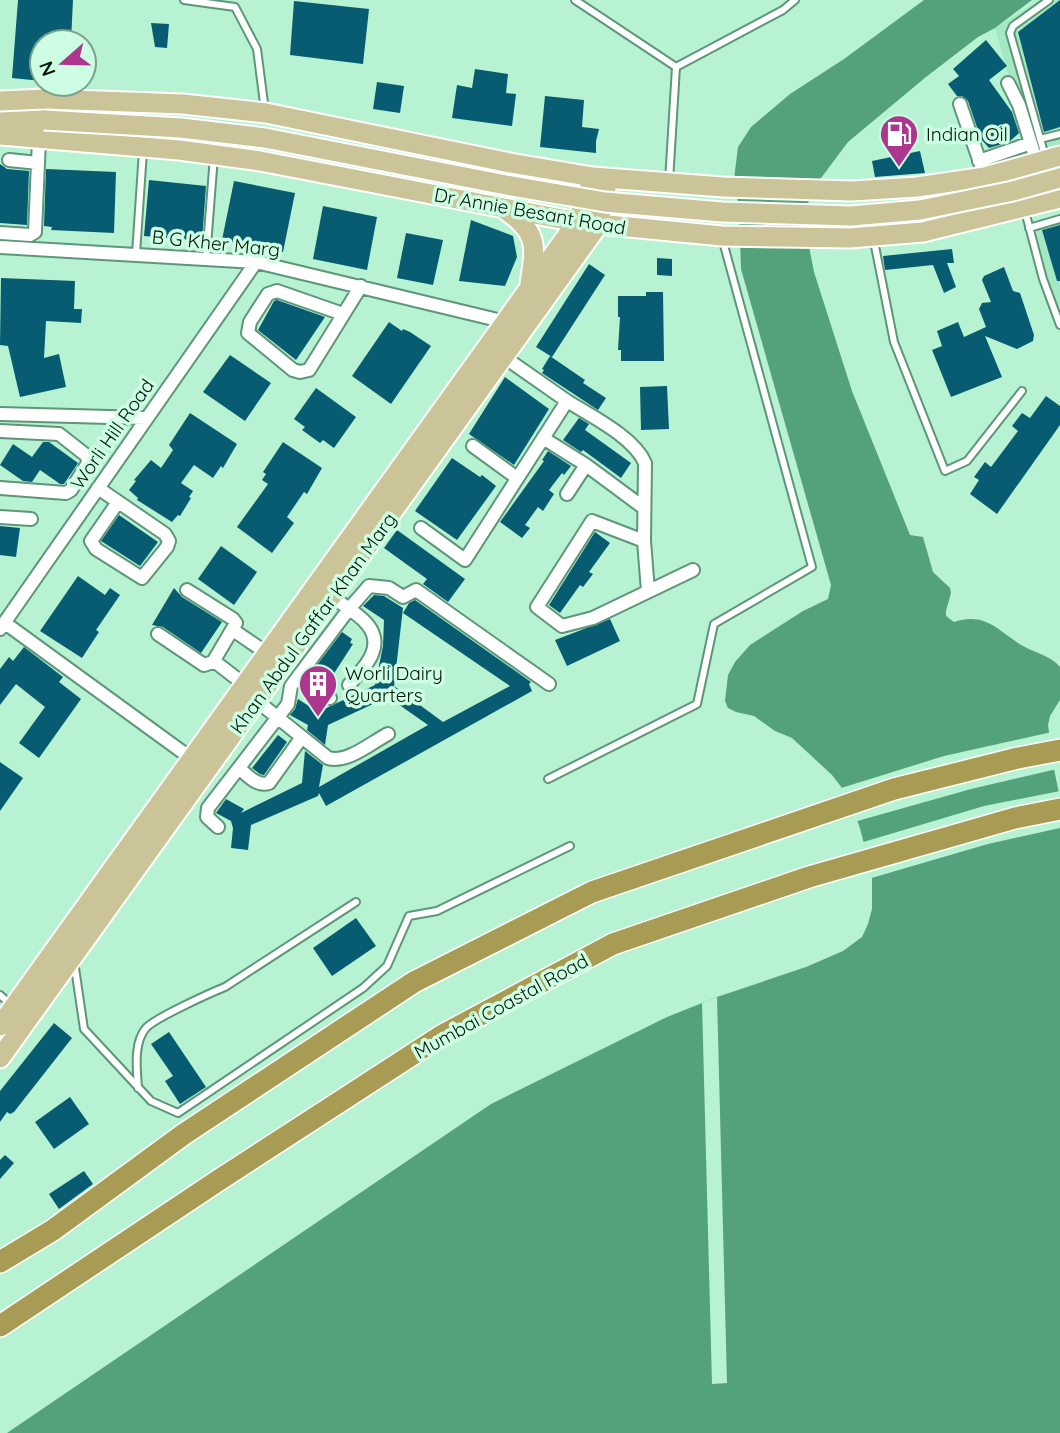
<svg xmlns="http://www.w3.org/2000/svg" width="1060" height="1433" font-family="Quicksand,sans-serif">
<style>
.built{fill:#a5e9c4}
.water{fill:#54a27b}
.pier{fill:#b7f3d2}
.building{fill:#075c71}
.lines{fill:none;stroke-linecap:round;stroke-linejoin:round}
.lane-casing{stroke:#5d9678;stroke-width:10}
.street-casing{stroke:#5d9678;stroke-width:16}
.primary-casing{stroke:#fff;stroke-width:23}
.highway-casing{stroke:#fff;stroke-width:24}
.lane{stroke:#fff;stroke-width:6}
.street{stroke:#fff;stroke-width:12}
.primary{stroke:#cbc498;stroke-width:19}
.highway{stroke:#a89c54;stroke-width:21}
.primary-bridge-casing{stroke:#fff;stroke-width:23;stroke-linecap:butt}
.primary-bridge{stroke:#cbc498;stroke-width:19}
.labels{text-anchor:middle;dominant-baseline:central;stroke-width:7;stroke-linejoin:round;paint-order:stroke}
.poi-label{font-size:19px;fill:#01160b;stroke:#cdfde2;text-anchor:start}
.street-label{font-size:19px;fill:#01160b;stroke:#cdfde2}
</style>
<rect width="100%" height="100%" fill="#b7f3d2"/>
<path class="built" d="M1039 0H1060V146L1030 154 995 28Z
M1060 216V327L1034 223Z"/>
<path class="water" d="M924 0H1032L995 28 978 37 926 77 848 142 815 186 803 215 814 272 852 391 910 535 923 537 933 572 950 588 951 593 946 611V616L954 622C988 611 1000 634 1025 647 1038 654 1051 656 1060 667V700L1050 716 1048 725 1054 769 1060 798V1433H7L491 1104 667 1017 717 997 806 967 843 951 862 937 868 924 872 909V873L859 825 842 788 832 775 792 738 775 731 754 716 736 712 728 708 725 701 728 675 735 662 750 645 803 611 828 599 831 585 741 269 739 209 734 179 738 147 751 127 790 94 844 59Z"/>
<path class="pier" d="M1052 732 1057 769 971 789 854 822 838 789 944 756Z
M1060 791V828L988 844 868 879 860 843 984 806Z
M717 997 727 1383 712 1384 702 1003Z"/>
<path class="building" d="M18 0H73L71 41 42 39V81L12 78Z
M1060 0V127L1044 132 1018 32Z
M294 1 369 9 363 64 290 55Z
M151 23 169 24 167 48 155 47Z
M986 40 1007 66 989 80 1012 112 1019 133 1009 142 989 148 981 139 968 101 962 96H957L948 84 959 76 953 69Z
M475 69 508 74 506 93 516 94 512 126 452 118 457 85 472 88Z
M377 82 404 86 400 113 373 109Z
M545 96 584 100 582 127 599 129 596 141V153L540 147Z
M920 151 925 173 875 177 872 161Z
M0 164 7 169 29 171 27 225 0 223Z
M46 169 116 172 114 233 51 230 52 227 44 226Z
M149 180 206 186 202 241 144 236Z
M234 181 295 193 283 252 222 240Z
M323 206 377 217 367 270 313 259Z
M471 220 513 236 517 257 505 286 459 281Z
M1060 225V281H1057L1042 230Z
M406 233 443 240 433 285 397 278Z
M952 249 954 263H947L956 287 944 293 933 265 885 270 883 256Z
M657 258 672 259V276L657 275Z
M589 264 605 275 552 357 536 347Z
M1004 267 1013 291 1020 293 1034 335 1033 341 1017 349 985 336 1002 377 951 397 932 350 942 346 937 331 958 322 964 337 986 327 979 309 982 303 991 302 982 280 984 276Z
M1 278 75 281 74 309H82L81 323 46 321 44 358 59 354 66 387 20 397 8 346 0 345Z
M646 292H663L664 361H621V350H618L620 317H618V296H646Z
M277 300 325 317 296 360 258 330 274 301Z
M389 322 402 331 403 329 410 332 431 346 391 404 352 376Z
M230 355 271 383 245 421 203 392Z
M550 356 585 380 583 383 606 398 598 410 542 373 544 370 542 369Z
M505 377 549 409 514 465 469 434Z
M667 386 669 429 641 430 640 387Z
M316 388 356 417 334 448 323 440 320 443 302 430 305 427 294 419Z
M1046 396 1060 406V425L997 514 970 494 979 480 974 477 985 462 991 467 1018 431 1012 426 1022 413 1030 418Z
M190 413 237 444 223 468 221 466 213 478 194 465 181 483 193 491 189 497 191 498 180 516 178 515 172 522 137 500 138 498 129 490 136 481 134 480 151 460 161 468 173 450 169 445Z
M579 418 589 424 585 430 631 463 621 478 583 450 581 452 563 440Z
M43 442H49L78 463 64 484H60L40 470 32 482 23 481 0 465 13 444 32 457Z
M283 442 322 468 307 494 304 492 287 517 294 523 272 553 237 527 268 484 262 480 266 474 263 472Z
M548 451 571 466 564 475 562 473 549 490 554 494 543 511 538 507 525 525 530 528 522 538 500 522 544 461 542 460Z
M452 458 480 477 482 475 496 486 457 540 415 511Z
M119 515 158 542 140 566 101 541Z
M0 526 20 528 16 557 0 555Z
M397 530 465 579 448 602 423 584 427 579 384 548Z
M595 532 610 543 589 572 593 574 583 587 580 585 560 613 549 605Z
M221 546 257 572 234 605 198 579Z
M78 576 105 595 110 588 120 595 96 630 99 632 82 658 40 631Z
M174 588 182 597 222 622 201 653 163 627 152 625Z
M374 595 384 596 403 608 394 686 443 722 510 686 403 613 409 603 415 600 531 682 529 684 532 691 326 806 319 793 318 796 251 825 248 850 231 848 233 828 231 821 216 813 226 799 244 809 241 813 302 783 305 751 323 765 319 787 428 725 388 697 328 725 325 745 307 730 308 725 290 715 295 709 298 699 318 712 375 685 383 646 384 620 363 606Z
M610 619 620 641 567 666 555 640Z
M342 632 352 639 350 643 353 644 331 678 325 674 321 680 311 673Z
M24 647 63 677 59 682 81 699 39 758 19 743 45 707 16 684 0 705V669L9 657 13 661Z
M278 735 287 742 264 775 260 774 252 768Z
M0 762 23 778 0 811Z
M356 918 376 946 332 976 313 948Z
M54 1023 72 1038 14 1112 10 1114 7 1112 0 1122V1091Z
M169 1032 206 1087 180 1104 165 1081 173 1076 151 1044Z
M70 1097 89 1124 54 1149 35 1122Z
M5 1155 14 1163 0 1179V1160Z
M84 1171 93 1184 59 1209 49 1194Z"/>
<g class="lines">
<g class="lane-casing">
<path id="lane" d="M184 0 235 7 257 49 265 111
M575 0 676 67
M1040 139 1060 134
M1045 156 1010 33 1013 26 1049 0
M669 181 676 67 783 10 795 0
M1025 211 1043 279 1060 325
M1029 228 1060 219
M874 241 894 342 945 471 967 461 1022 391
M136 254 143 151
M206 259 214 156
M548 779 697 704 714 624 812 567 722 238
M74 961 84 1029 151 1101 178 1113 363 988 387 966 409 916 437 911 570 846
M0 995 12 1006
M138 1088C137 1070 133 1043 146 1028 155 1018 210 993 225 987L356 902"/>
</g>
<g class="street-casing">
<path id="street" d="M1008 83 1019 105 1037 163
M960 104 985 177
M9 160 38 163
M979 161 1031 143
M0 233 30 235 35 232 39 140
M0 247 256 262 506 322
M343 314 277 291 268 294 250 322 248 333 293 370 300 372 309 370 361 286
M567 401C591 416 634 437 645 463L644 541 648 591
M0 414 146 418
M0 431 59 434 87 456 88 463 71 490 66 493 0 488
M543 438 586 465 644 508
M473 446 517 478
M98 488 165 534 169 541 167 547 142 578 96 549 91 541 118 502
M567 494 586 465
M0 517 31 519
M421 528 465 560 567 401 504 357
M644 541 592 521 537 607 562 626 593 618 693 570
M332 597C350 610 384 626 372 654 368 665 356 676 349 685
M5 623 192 759
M0 629 256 262
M233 630 268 654
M158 634 204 665 213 662 236 623 233 619 187 590
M214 661 245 685
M299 675 330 698
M257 701 328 758C347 764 372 742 388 734
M239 768C247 775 257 787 269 783L302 737
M218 827 207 817 208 808 288 704 291 686 349 609 369 586 389 588 403 597 416 590 549 684"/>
</g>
<g class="primary-casing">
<path id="primary" d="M0 101 45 99 183 104 266 113 510 163 593 177 723 187 852 191 917 187 985 177 1060 156
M0 122 44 120
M0 135 179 150 260 161 577 222 722 236 850 238 923 232 1060 198
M507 211C540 234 535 248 530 285
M0 1026 577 222 591 183
M0 1058 598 225 608 179"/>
</g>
<g class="highway-casing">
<path id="highway" d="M0 1262 53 1230 184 1134 414 982 592 892 894 789 1018 758 1060 750
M0 1326 219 1180 441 1036 613 944 809 877 1015 818 1060 809"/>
</g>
<use href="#lane" class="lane"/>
<use href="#street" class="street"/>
<use href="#primary" class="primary"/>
<use href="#highway" class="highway"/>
<g class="primary-bridge-casing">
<path id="primary-bridge" d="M44 120 181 128 265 138 506 185 605 202 722 212 851 216 920 210 1013 191 1060 178"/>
</g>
<use href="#primary-bridge" class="primary-bridge"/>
</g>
<defs>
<g id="fuel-pin" transform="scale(2.0125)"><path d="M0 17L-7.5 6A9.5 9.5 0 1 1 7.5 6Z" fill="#ad378e" stroke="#cdfde2"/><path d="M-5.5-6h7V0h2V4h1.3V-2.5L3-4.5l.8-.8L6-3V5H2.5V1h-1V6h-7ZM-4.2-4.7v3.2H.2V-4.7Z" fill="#fff"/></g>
<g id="building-pin" transform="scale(2.0125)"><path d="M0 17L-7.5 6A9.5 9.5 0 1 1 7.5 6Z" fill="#ad378e" stroke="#cdfde2"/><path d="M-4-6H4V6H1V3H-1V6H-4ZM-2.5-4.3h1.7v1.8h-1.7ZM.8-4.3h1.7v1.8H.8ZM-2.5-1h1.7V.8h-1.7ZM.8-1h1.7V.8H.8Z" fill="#fff"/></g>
</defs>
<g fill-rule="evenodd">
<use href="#fuel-pin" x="899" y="134"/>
<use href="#building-pin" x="318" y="684"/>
</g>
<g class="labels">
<g class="poi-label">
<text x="926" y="134">Indian Oil</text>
<text x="345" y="673">Worli Dairy<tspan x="345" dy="22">Quarters</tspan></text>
</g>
<g class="street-label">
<text transform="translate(530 211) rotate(10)">Dr Annie Besant Road</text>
<text transform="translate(216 243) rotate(6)">B G Kher Marg</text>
<text transform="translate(112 434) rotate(-55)">Worli Hill Road</text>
<text transform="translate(313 623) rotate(-54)">Khan Abdul Gaffar Khan Marg</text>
<text transform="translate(501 1006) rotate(-29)">Mumbai Coastal Road</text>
</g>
</g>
<g transform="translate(63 63) rotate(250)"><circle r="33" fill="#cdfde2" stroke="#7ba18c" stroke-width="2"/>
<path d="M0-5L12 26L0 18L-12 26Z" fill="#ad378e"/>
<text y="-10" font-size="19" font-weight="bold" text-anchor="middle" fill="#01160b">N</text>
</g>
</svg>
